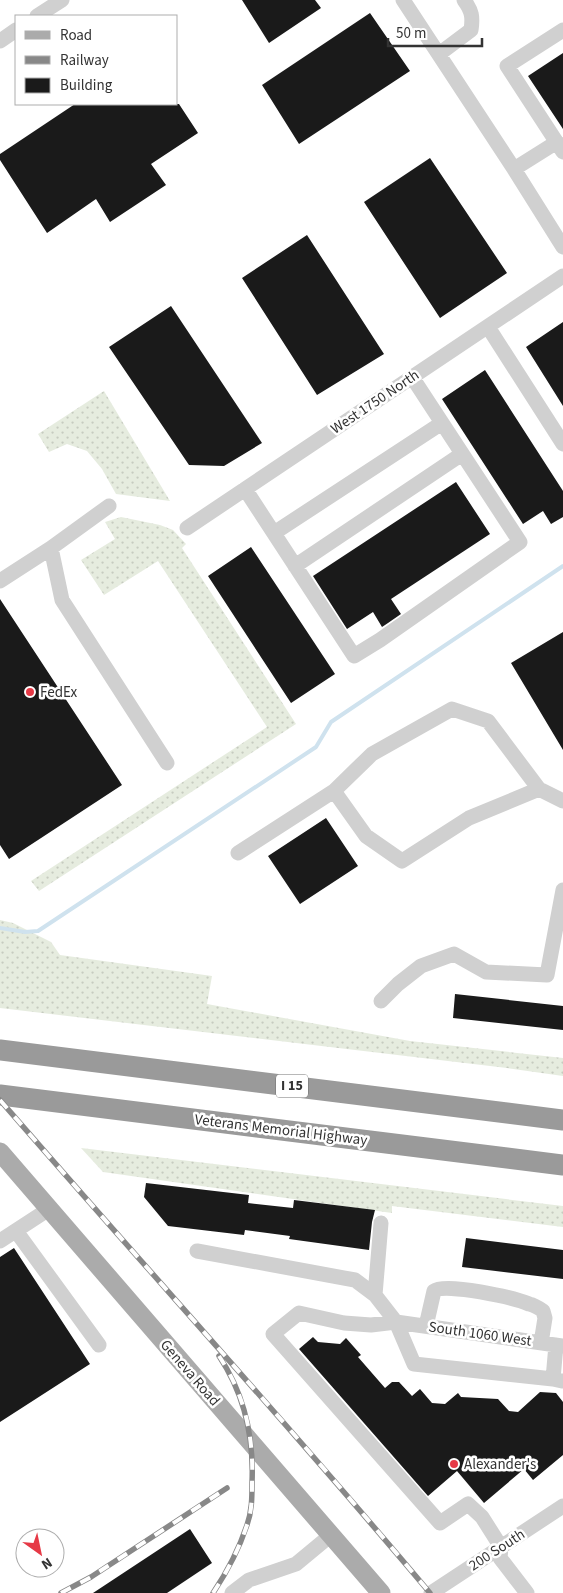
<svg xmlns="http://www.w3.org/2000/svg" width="563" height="1593" font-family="'Source Sans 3',sans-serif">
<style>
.grass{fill:url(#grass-dots)}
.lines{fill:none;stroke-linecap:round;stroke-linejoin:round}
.stream{stroke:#cfe2ee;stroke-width:4}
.building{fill:#1a1a1a}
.minor{stroke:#d0d0d0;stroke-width:15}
.major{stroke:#ababab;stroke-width:19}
.highway{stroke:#9a9a9a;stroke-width:21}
.rail-casing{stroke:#888;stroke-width:5.5}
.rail{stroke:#fff;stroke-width:4;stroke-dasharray:11;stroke-linecap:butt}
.poi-dot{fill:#e63946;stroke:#fff;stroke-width:2}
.labels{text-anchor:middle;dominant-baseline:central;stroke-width:5;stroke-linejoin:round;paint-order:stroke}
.shield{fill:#fff;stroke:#707070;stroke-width:1}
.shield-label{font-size:14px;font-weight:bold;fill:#333}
.street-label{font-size:15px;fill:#333;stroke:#fff}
.poi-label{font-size:15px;fill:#333;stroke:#fff;text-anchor:start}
</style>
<defs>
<pattern id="grass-dots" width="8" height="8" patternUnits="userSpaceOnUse" patternTransform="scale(1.25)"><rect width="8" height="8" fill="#e6ecdf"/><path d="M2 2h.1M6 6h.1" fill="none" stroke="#c6cbc0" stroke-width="1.8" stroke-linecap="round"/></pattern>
</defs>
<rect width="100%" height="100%" fill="#fff"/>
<path class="grass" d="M104 391 170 501 116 494 102 469 87 451 67 444 49 452 38 434Z
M121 517 160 525 173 530 186 544 182 548 296 724 39 891 31 881 267 727 158 561 104 595 81 560 115 539 105 522Z
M0 920 13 923 51 942 60 955 212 976 207 1004 410 1041 563 1058V1076L507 1068 0 1008Z
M81 1148 563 1206V1227L392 1206V1213L103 1172Z"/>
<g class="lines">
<path class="stream" d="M0 928 25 932 38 931 316 747 331 722 563 566"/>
</g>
<path class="building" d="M242 0H315L321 8 269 43Z
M370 13 410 71 299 144 262 85Z
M563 53V129L528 76Z
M75 104H179L198 133 151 164 166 185 110 222 96 199 47 233 0 160V154Z
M430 158 507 273 440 318 364 202Z
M307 235 384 354 317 395 242 278Z
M171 306 262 443 224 466 189 465 109 347Z
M563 322V406L526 347Z
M485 370 563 491V517L551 524 543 511 523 524 442 399Z
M456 482 490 534 391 599 401 614 388 623 382 627 373 612 347 629 313 576Z
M251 547 335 674 291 703 208 576Z
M0 599 122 785 9 859 0 845Z
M563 632V750L511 663Z
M326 818 358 866 300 904 268 856Z
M455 994 563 1006V1030L453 1018Z
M146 1183 249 1195 248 1203 293 1208 294 1200 375 1210 372 1222 369 1250 289 1239 290 1236 245 1230 244 1235 168 1226 144 1197Z
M466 1238 563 1250V1279L462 1267Z
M14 1248 90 1364 0 1422V1257Z
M313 1337 318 1342 340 1344 346 1338 361 1355 358 1357 385 1388 392 1382H399L412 1396 420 1389 432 1403 445 1404 458 1393 461 1397 498 1399 509 1411 518 1412 540 1392 556 1393 563 1402V1455L533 1480 524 1469 484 1503 457 1471 428 1496 299 1349Z
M190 1529 212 1563 167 1593H93Z"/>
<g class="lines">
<path class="minor" d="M403 0 514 169 563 247
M37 16 62 0
M563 30 507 66 563 152
M0 41 16 30
M439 54 471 30C473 17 472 11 464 0
M514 169 557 142
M488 327 563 444
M245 489 354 656 380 640 520 542 412 377
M109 506 51 548 62 600 167 763
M187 528 563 276
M274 533 442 423
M295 566 462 454
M0 581 51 548
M539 789 469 818 402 861 366 836 334 791 372 754 452 709 488 721 539 789 563 801
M238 853 334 791
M381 1001 398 984 421 966 454 954 486 972 547 975 563 890
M381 1223 375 1295 396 1322 414 1364 553 1379
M16 1231 99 1345
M0 1241 49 1209
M197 1251 355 1280 375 1295
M426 1326 434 1291C445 1282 515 1298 529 1304 534 1305 539 1308 543 1311L545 1318 541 1343
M556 1345 553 1379 562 1381
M232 1593 249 1580 296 1564 331 1535
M431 1593 563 1506
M527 1593 500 1558 501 1547 482 1517 468 1504 440 1523 273 1334 299 1313 344 1323 371 1325 396 1322 563 1346"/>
<path class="major" d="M0 1152 381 1593"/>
<path class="highway" d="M0 1050 563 1120
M0 1095 563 1165"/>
<g class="rail-casing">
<path id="rail" d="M0 1100C143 1265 290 1426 430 1593
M61 1593 91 1577 227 1488
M213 1593C227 1572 239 1549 247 1525 252 1511 252 1497 252 1483 254 1437 245 1395 219 1356"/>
</g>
<use href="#rail" class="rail"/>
</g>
<g class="poi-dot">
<circle cx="30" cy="692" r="5"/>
<circle cx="454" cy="1464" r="5"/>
</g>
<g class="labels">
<rect class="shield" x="276" y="1074.5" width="32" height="23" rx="4"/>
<g class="shield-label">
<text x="292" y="1086">I 15</text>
</g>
<g class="street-label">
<text transform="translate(375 402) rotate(-34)">West 1750 North</text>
<text transform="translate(281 1130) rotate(7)">Veterans Memorial Highway</text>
<text transform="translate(480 1334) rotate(8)">South 1060 West</text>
<text transform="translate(190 1373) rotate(49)">Geneva Road</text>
<text transform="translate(497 1550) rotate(-33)">200 South</text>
</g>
<g class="poi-label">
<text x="40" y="692">FedEx</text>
<text x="464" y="1464">Alexander's</text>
</g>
</g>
<rect x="15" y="15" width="162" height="90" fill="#ffffff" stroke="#adadad"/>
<rect x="25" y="31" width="25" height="8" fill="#ababab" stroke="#adadad"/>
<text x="60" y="40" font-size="15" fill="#333333">Road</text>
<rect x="25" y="56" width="25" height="8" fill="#888888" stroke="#adadad"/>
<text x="60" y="65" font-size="15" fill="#333333">Railway</text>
<rect x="25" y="78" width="25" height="15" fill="#1a1a1a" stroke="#adadad"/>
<text x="60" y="90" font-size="15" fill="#333333">Building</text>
<g transform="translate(40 1553) rotate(147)"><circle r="24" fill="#ffffff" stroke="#adadad"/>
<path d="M0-4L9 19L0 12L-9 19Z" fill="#e63946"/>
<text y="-8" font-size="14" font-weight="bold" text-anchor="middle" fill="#333333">N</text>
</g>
<path d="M388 38v8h94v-8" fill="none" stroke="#333333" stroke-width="2.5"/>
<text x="396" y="38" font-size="15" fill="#333333" stroke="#ffffff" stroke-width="4" paint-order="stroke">50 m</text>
</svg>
